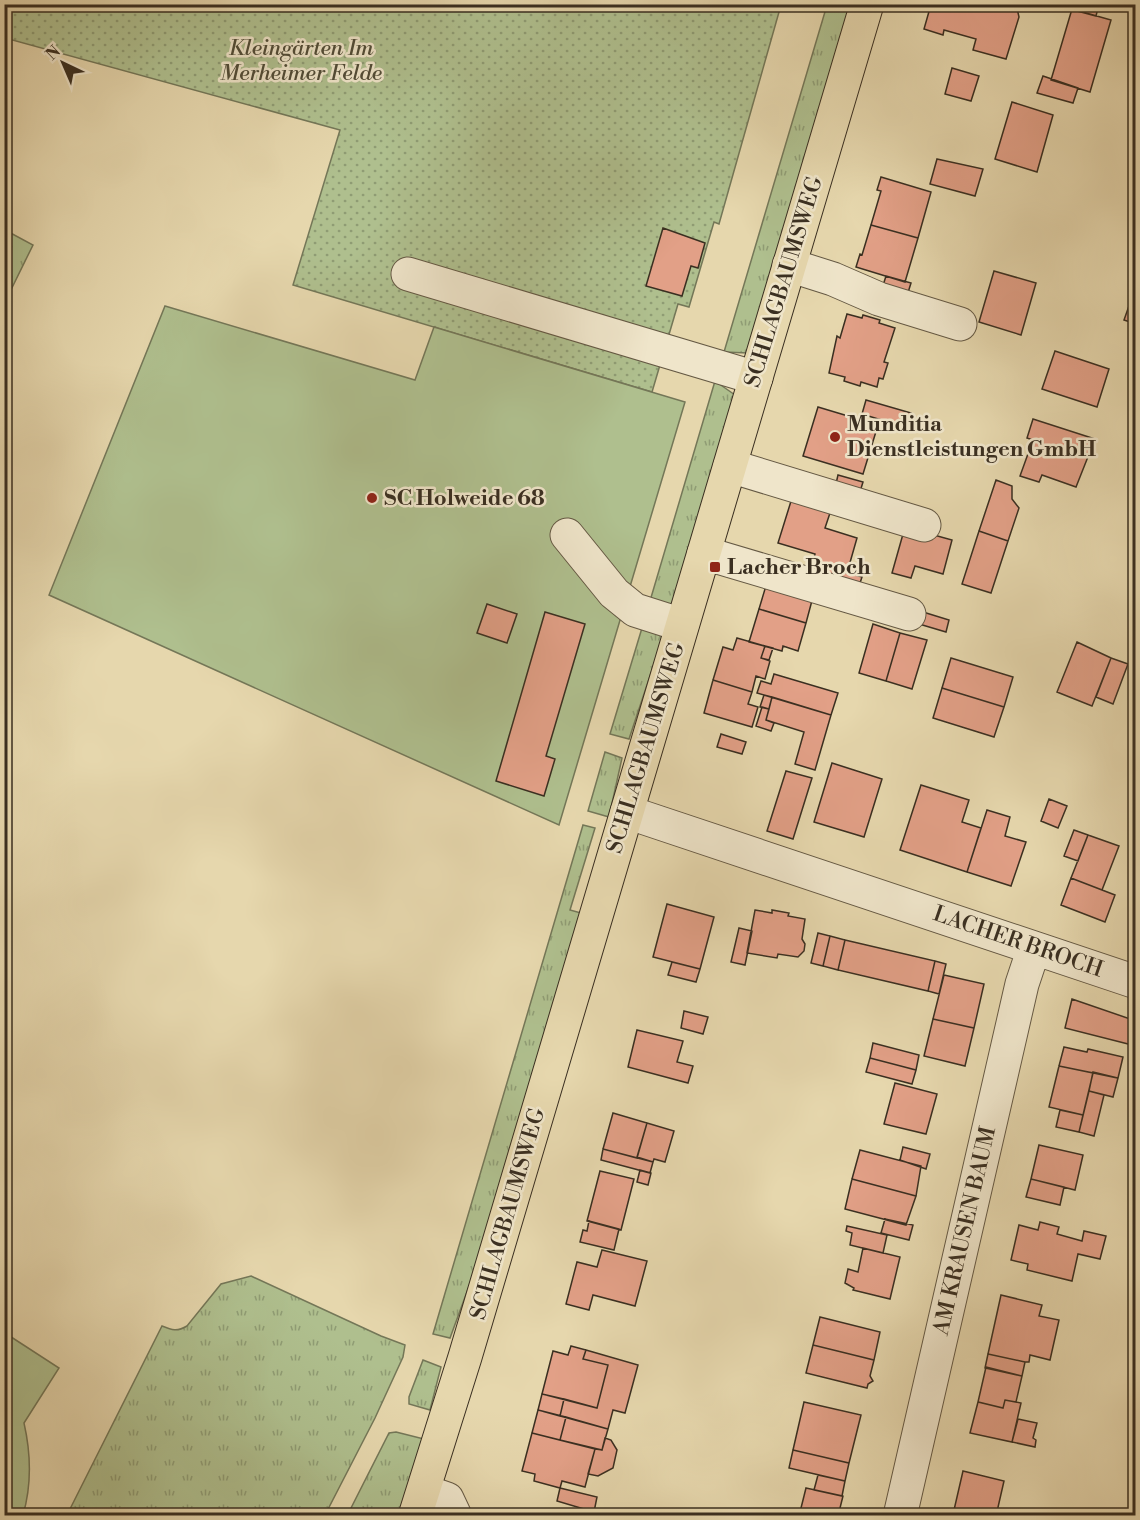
<svg xmlns="http://www.w3.org/2000/svg" width="1140" height="1520" font-family="'Libre Bodoni',serif">
<style>
.grass{fill:url(#grass-tufts);stroke:#747758;stroke-width:1.5}
.garden{fill:url(#garden-dots);stroke:#747758;stroke-width:1.5}
.pitch{fill:#afbf8e;stroke:#747758;stroke-width:1.5}
.building{fill:#e2a087;stroke:#3a2f21;stroke-width:1.5}
.lines{fill:none;stroke-linecap:round;stroke-linejoin:round}
.minor-casing{stroke:#655944;stroke-width:35}
.major-casing{stroke:#3a2f21;stroke-width:35}
.minor{stroke:#efe5ca;stroke-width:33}
.major{stroke:#e6d7ad;stroke-width:33}
.poi-dot{fill:#8f2418;stroke:#efe5ca;stroke-width:2}
.labels{text-anchor:middle;dominant-baseline:central;stroke-width:5;stroke-linejoin:round;paint-order:stroke}
.park-label{font-size:22px;font-style:italic;fill:#514c37;stroke:#efe5ca}
.street-label{font-size:22px;fill:#3a2f21;stroke:#efe5ca}
.poi-label{font-size:22px;font-weight:bold;fill:#3a2f21;stroke:#efe5ca;text-anchor:start}
</style>
<defs>
<pattern id="grass-tufts" width="24" height="20" patternUnits="userSpaceOnUse" patternTransform="scale(1.5)"><rect width="24" height="20" fill="#afbf8e"/><path d="M3 7l-1-3M5 7V3M7 7l1-3M15 17l-1-3M17 17v-4M19 17l1-3" fill="none" stroke="#8f9c74"/></pattern>
<pattern id="garden-dots" width="8" height="8" patternUnits="userSpaceOnUse" patternTransform="scale(1.5)"><rect width="8" height="8" fill="#afbf8e"/><path d="M2 2h.1M6 6h.1" fill="none" stroke="#8f9c74" stroke-width="1.8" stroke-linecap="round"/></pattern>
</defs>
<rect width="100%" height="100%" fill="#e6d7ad"/>
<filter id="stains"><feTurbulence type="fractalNoise" baseFrequency=".00333" numOctaves="4"/><feColorMatrix values="0 0 0 0 .2 0 0 0 0 .09 0 0 0 0 .02 0 0 0 .5 -.17"/></filter>
<radialGradient id="worn" r=".72"><stop offset=".6" stop-color="#630" stop-opacity="0"/><stop offset="1" stop-color="#630" stop-opacity=".3"/></radialGradient>
<path class="grass" d="M827 5H851L748 353 724 352Z
M5 230 33 245 5 302Z
M715 381 735 395 672 607 650 601Z
M642 628 664 634 629 739 610 734Z
M605 752 622 758 609 817 588 811Z
M583 825 595 828 570 910 581 913 475 1270 450 1338 433 1334Z
M251 1276 381 1336 405 1345 403 1357 375 1418 325 1515H67L162 1326C172 1330 177 1332 187 1326L221 1284Z
M423 1360 441 1367 430 1410 409 1404V1397Z
M396 1432 424 1439 406 1499 398 1515 347 1516 389 1433Z"/>
<path class="garden" d="M4 5H781L719 224 714 222 689 307 678 304 652 392 293 285 340 130 5 38Z"/>
<path class="pitch" d="M165 306 415 380 434 327 685 402 559 825 49 595Z
M5 1333 59 1368 24 1423C31 1454 32 1484 23 1515H5Z"/>
<path class="building" d="M938 4H1016L1019 17 1006 59 973 50 976 39 944 30 943 35 924 29 930 8 936 10Z
M1051 4H1099L1096 16Z
M1072 9 1111 20 1090 92 1051 80Z
M952 68 979 76 971 101 945 94Z
M1043 76 1078 88 1073 103 1037 93Z
M1012 102 1053 115 1037 172 995 159Z
M937 159 983 169 975 196 930 184Z
M881 177 931 192 918 238 871 225 881 191 877 190Z
M871 225 918 238 905 282 856 267 860 254 862 255Z
M663 228 705 243 698 268 691 266 682 296 646 286Z
M994 271 1036 283 1021 335 979 322Z
M886 276 911 283 906 299 881 292Z
M1136 286V324L1124 320Z
M847 314 862 318 863 315 880 320 879 323 895 328 884 362 888 363 883 379 879 378 877 387 861 382 860 386 844 381 845 377 829 373 837 336 840 338Z
M1055 351 1109 369 1097 407 1042 389Z
M866 400 911 413 907 428 862 414Z
M818 407 878 425 863 474 803 456Z
M1033 419 1095 439 1076 487 1042 475 1039 482 1020 476 1033 440 1027 438Z
M838 475 863 482 859 495 835 488Z
M996 480 1012 486V499L1019 508 1008 541 979 531Z
M792 498 831 510 825 528 857 538 847 573 813 563 815 554 778 543Z
M905 527 952 540 943 574 915 566 911 578 892 573Z
M979 531 1008 541 991 593 962 584Z
M814 563 862 577 857 592 809 578Z
M768 579 814 593 806 623 759 609Z
M487 604 517 614 507 643 477 633Z
M759 609 806 623 798 651 783 646 782 651 749 642Z
M545 612 585 624 546 756 555 759 544 796 496 781Z
M923 612 949 620 946 632 919 624Z
M873 624 900 633 886 681 859 673Z
M900 633 927 640 912 689 886 681Z
M737 638 765 646 761 658 770 661 765 679 756 676 752 692 713 680 723 647 733 650Z
M1077 642 1111 658 1092 706 1057 692Z
M765 646 773 648 769 660 761 658Z
M951 658 1013 677 1004 707 942 688Z
M1111 658 1128 664 1113 704 1096 697Z
M774 674 838 693 831 715 757 693 761 681 771 684Z
M713 680 752 692 748 704 758 707 752 727 704 713Z
M942 688 1004 707 994 737 933 718Z
M764 695 772 697 769 709 760 707Z
M772 697 831 715 815 770 795 764 804 732 766 720Z
M762 707 769 709 766 720 774 723 771 731 756 726Z
M721 734 746 742 742 754 717 747Z
M832 763 882 779 864 837 814 822Z
M786 771 812 778 793 839 767 831Z
M921 785 969 800 962 822 981 828 967 872 900 850Z
M1049 799 1067 806 1058 828 1041 821Z
M987 810 1010 817 1005 836 1026 842 1011 886 967 872Z
M1074 830 1088 835 1078 861 1064 856Z
M1088 835 1119 846 1102 890 1071 878Z
M1071 878 1115 895 1105 922 1061 905Z
M667 904 714 917 700 969 653 957Z
M755 910 772 913V910L789 913 788 916 805 919 802 939 805 944 804 951 798 957 778 954 777 958 747 953Z
M739 928 752 931 745 965 731 962Z
M818 933 830 936 823 966 811 963Z
M830 936 845 940 838 970 823 966Z
M845 940 935 961 928 991 838 970Z
M935 961 946 964 939 994 928 991Z
M672 962 700 969 696 982 668 975Z
M944 975 984 984 974 1028 933 1019Z
M1072 999 1136 1021V1046L1065 1028Z
M684 1011 708 1017 703 1034 681 1028Z
M933 1019 974 1028 965 1066 924 1056Z
M637 1030 683 1041 677 1062 693 1066 688 1083 628 1067Z
M873 1043 919 1055 916 1070 870 1058Z
M1064 1047 1087 1052 1088 1049 1123 1057 1118 1078 1059 1066Z
M870 1058 916 1070 912 1084 866 1072Z
M1059 1066 1093 1073 1083 1115 1049 1107Z
M1093 1072 1118 1078 1113 1097 1089 1091Z
M895 1083 937 1094 926 1134 884 1124Z
M1089 1091 1104 1095 1094 1136 1079 1132Z
M1060 1110 1083 1115 1079 1132 1056 1127Z
M613 1113 647 1123 637 1158 603 1149Z
M647 1123 674 1131 665 1162 654 1159 653 1162 637 1157Z
M1039 1145 1083 1155 1075 1190 1031 1179Z
M903 1147 930 1154 926 1169 900 1160Z
M603 1149 653 1162 650 1173 601 1160Z
M860 1150 921 1166 916 1196 852 1179Z
M640 1170 651 1173 648 1185 637 1182Z
M600 1171 634 1179 621 1230 587 1221Z
M852 1179 916 1196 906 1225 845 1209Z
M1031 1179 1064 1187 1060 1205 1026 1197Z
M885 1219 913 1225 909 1240 881 1233Z
M589 1221 619 1229 614 1250 580 1242 583 1230 587 1231Z
M1040 1222 1059 1227 1057 1234 1082 1241 1084 1231 1106 1236 1100 1259 1078 1254 1072 1281 1027 1270 1028 1264 1011 1260 1019 1225 1038 1230Z
M847 1226 887 1235 883 1253 850 1245 852 1233 846 1231Z
M863 1248 900 1257 890 1299 853 1290 854 1288 845 1283 848 1269 858 1272Z
M602 1250 647 1261 635 1306 593 1295 589 1310 566 1304 577 1262 597 1267Z
M1001 1295 1042 1305 1039 1316 1059 1320 1050 1360 1030 1355 1029 1362H1025L988 1354Z
M820 1317 880 1332 874 1360 813 1345Z
M813 1345 874 1360 870 1376 873 1381 868 1384 867 1388 806 1373Z
M571 1346 586 1350 583 1359 608 1365 597 1408 542 1394 553 1351 568 1355Z
M586 1350 638 1365 625 1413 613 1410 608 1429 560 1416 564 1399 597 1408 608 1365 583 1359Z
M988 1354 1025 1362 1022 1376 985 1368Z
M986 1367 1022 1376 1016 1402 1005 1400 1003 1408 978 1402Z
M542 1394 564 1399 560 1416 538 1410Z
M1005 1400 1021 1403 1012 1442 970 1433 978 1402 1003 1408Z
M804 1402 861 1415 849 1463 793 1450Z
M538 1410 566 1417 560 1440 532 1433Z
M566 1417 608 1429 602 1450 560 1440Z
M1018 1419 1037 1423 1033 1438 1036 1440 1035 1447 1012 1442Z
M532 1433 595 1449 585 1487 562 1481 560 1488 534 1481 535 1474 522 1471Z
M605 1438 611 1440 617 1450 613 1468 598 1476 588 1474 595 1449 602 1450Z
M793 1450 849 1463 845 1481 789 1468Z
M963 1471 1004 1481 996 1516H974L954 1510Z
M818 1475 845 1481 842 1496 814 1490Z
M560 1488 597 1497 594 1512 557 1501Z
M806 1488 843 1496 838 1516H799Z"/>
<g class="lines">
<g class="minor-casing">
<path id="minor" d="M789 265 833 279 879 299 960 324
M408 274 756 378
M730 466 924 525
M567 535 614 593 635 610 682 625
M704 553 909 614
M627 812 1136 982
M424 1491 447 1499 455 1516
M900 1516 1022 984 1034 948"/>
</g>
<g class="major-casing">
<path id="major" d="M415 1516 465 1357 867 4"/>
</g>
<use href="#minor" class="minor"/>
<use href="#major" class="major"/>
</g>
<g class="poi-dot">
<circle cx="835" cy="437" r="6"/>
<circle cx="372" cy="498" r="6"/>
<rect x="709" y="561" width="12" height="12" rx="3"/>
</g>
<g class="labels">
<g class="park-label">
<text x="301" y="48">Kleingärten Im<tspan x="301" dy="25">Merheimer Felde</tspan></text>
</g>
<g class="street-label">
<text transform="translate(784 282) rotate(-73)">SCHLAGBAUMSWEG</text>
<text transform="translate(646 748) rotate(-73)">SCHLAGBAUMSWEG</text>
<text transform="translate(1018 942) rotate(19)">LACHER BROCH</text>
<text transform="translate(508 1214) rotate(-74)">SCHLAGBAUMSWEG</text>
<text transform="translate(965 1231) rotate(-77)">AM KRAUSEN BAUM</text>
</g>
<g class="poi-label">
<text x="847" y="424">Munditia<tspan x="847" dy="25">Dienstleistungen GmbH</tspan></text>
<text x="384" y="498">SC Holweide 68</text>
<text x="727" y="567">Lacher Broch</text>
</g>
</g>
<rect width="1140" height="1520" fill="none" stroke="#e6d7ad" stroke-width="24"/>
<rect x="6" y="6" width="1128" height="1508" fill="none" stroke="#3a2f21" stroke-width="3"/>
<rect x="12" y="12" width="1116" height="1496" fill="none" stroke="#3a2f21" stroke-width="1.5"/>
<g transform="translate(63 63) rotate(316)" stroke="#efe5ca" stroke-width="4.5" paint-order="stroke">
<path d="M0-4.5L10 22L0 15L-10 22Z" fill="#3a2f21"/>
<text y="-9" font-size="16" font-weight="bold" text-anchor="middle" fill="#3a2f21">N</text>
</g>
<rect width="100%" height="100%" filter="url(#stains)"/>
<rect width="100%" height="100%" fill="url(#worn)"/>
</svg>
